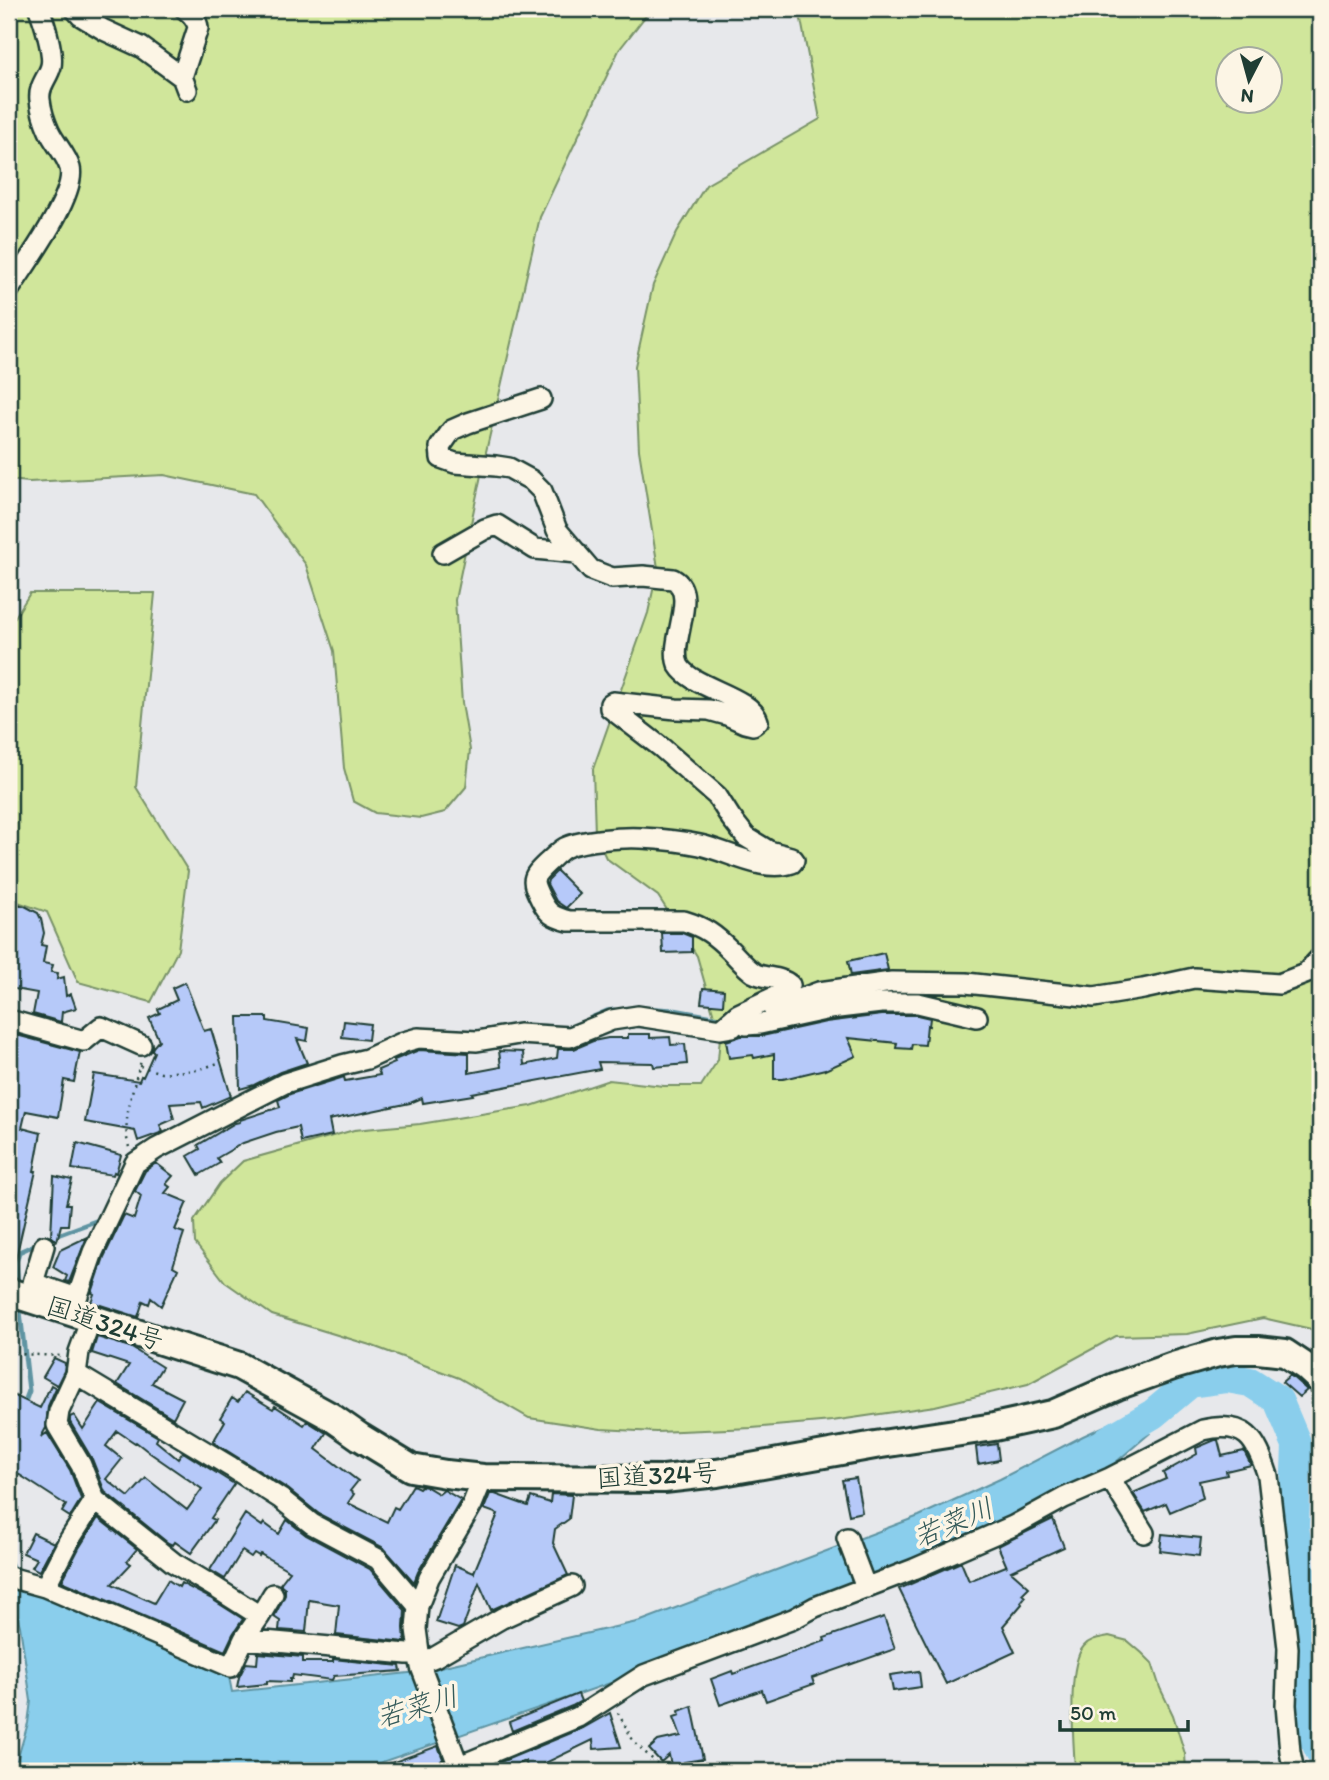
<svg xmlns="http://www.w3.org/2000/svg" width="1329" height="1780" font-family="Itim,'Klee One',sans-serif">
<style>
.green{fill:#d0e69b;stroke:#789268;stroke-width:2;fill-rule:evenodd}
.water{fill:#8aceec;stroke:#5f94a2;stroke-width:2}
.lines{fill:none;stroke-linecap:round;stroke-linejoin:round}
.stream{stroke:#5f94a2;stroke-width:5}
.river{stroke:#8aceec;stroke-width:30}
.building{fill:#b6c9f9;stroke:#1f3d34;stroke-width:2;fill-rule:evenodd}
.minor-casing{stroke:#1f3d34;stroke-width:24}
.highway-casing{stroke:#1f3d34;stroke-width:32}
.path{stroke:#1f3d34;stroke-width:2.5;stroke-dasharray:2 5;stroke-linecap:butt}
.minor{stroke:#fcf5e5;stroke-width:19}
.highway{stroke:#fcf5e5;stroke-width:26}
.labels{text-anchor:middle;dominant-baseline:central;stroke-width:7;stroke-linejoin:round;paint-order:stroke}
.street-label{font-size:26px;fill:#1f3d34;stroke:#fcf5e5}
.water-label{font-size:28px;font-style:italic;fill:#345a59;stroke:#fcf5e5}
</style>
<rect width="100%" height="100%" fill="#e7e8eb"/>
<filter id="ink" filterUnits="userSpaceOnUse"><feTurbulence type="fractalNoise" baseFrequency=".0143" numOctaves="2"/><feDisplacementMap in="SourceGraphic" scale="14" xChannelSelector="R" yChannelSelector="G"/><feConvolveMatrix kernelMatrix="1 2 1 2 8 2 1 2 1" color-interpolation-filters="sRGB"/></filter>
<g filter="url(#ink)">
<path class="green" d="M9 9H651L619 50 540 217 485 456 455 600 462 703 470 750 466 787 445 812 421 818 375 813 353 801 344 768 334 651 306 565 254 494 164 475 29 482 9 480Z
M799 9H1320V1340L1311 1329 1263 1318 1187 1334 1116 1336 1028 1384 935 1406 832 1421 752 1428 656 1432 601 1429 529 1418 459 1378 370 1345 272 1315 225 1282 195 1243 194 1221 220 1183 243 1161 354 1130 420 1124 531 1106 609 1080 664 1086H701L718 1060 720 1037 697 956 658 896 606 858 595 834 593 769 648 613 658 568 639 450 635 366 653 285 677 232 706 185 820 119ZM1228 60H1270V102H1228Z
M30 593H155L136 787 188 871 178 950 151 1002 78 982 47 912 9 899V623L12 622Z
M1109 1636 1128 1641 1142 1653 1152 1663 1160 1688 1173 1715 1185 1754 1186 1771H1075C1074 1744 1066 1666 1084 1646 1091 1638 1100 1638 1109 1636Z"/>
<path class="water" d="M1137 1411 1150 1433 1108 1469 994 1529 649 1665 622 1679 356 1771H14L28 1723 31 1701 20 1626 9 1588V1583L32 1589 228 1672 232 1692 418 1672 641 1621 919 1516 1000 1479 1083 1436Z"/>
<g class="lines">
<path class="stream" d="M642 1008 674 1010 725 1019
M591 1018 607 1011 614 1010
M18 1286 16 1262 19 1252 52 1237 101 1219
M19 1303 29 1391 23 1407
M9 1560 15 1573"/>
<path class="river" d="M1107 1441 1153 1414 1190 1383 1227 1378 1250 1382 1278 1400 1297 1445 1294 1526 1306 1613 1310 1707 1314 1738 1320 1751"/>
</g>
<path class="building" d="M557 871 580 894 566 908 556 901 547 884 548 880Z
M9 902 25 906 38 913 41 919 44 933 41 945 46 946 43 963 53 965 51 972 58 973 57 979 64 977 66 996 71 994 76 1008 62 1012 61 1022 33 1014 37 993 9 988Z
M662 933H682L692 937V952L663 953Z
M884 953 888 970 851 975 848 961Z
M185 982 204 1031 211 1029 231 1096 203 1108 201 1102 170 1104 174 1119 160 1125 163 1132 138 1141 135 1131 85 1122 94 1074 139 1081 141 1076 143 1077 154 1052 152 1050 153 1047 159 1040 149 1018 160 1013 158 1009 177 1000 172 988Z
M703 988 724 990 723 1005 701 1003Z
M882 1015H917L930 1018 929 1026 927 1025 925 1045 912 1044 911 1049 896 1048 897 1043 848 1038 856 1056 825 1070V1069L783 1079H774V1054L754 1058 753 1055 729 1058 726 1041 741 1036H762L826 1022Z
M238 1017H267V1021L309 1028 307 1041 297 1039 307 1063 280 1072 254 1085 240 1089Z
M344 1021 370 1024 368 1040 342 1037Z
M9 1033 80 1052 74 1082 64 1080 58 1117 26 1111 22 1128 41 1133 34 1171H36L14 1266 9 1265Z
M628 1034H650V1038L670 1037 671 1045 685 1044 687 1064 654 1067 653 1063 598 1062 600 1069 472 1093 473 1095 423 1103 422 1098 410 1103 329 1120 332 1135 301 1142 298 1127 276 1132 243 1143 217 1158 220 1163 199 1175 188 1156 200 1149 198 1145 235 1123 240 1122V1120L280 1107 278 1100 290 1094 344 1077 345 1081 380 1075 378 1070 395 1063 394 1060 419 1050 469 1053V1073L501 1067 499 1051 523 1052 524 1065 557 1058 558 1049H574L593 1041 608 1038H628Z
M77 1143 121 1155 116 1173 114 1172 113 1175 72 1169Z
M156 1163 173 1176 166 1184 170 1187 165 1193 187 1202 175 1230 184 1233 173 1266 178 1269 161 1306 151 1298 149 1304 143 1301 138 1317 91 1302 94 1294 92 1293 104 1257 124 1215 134 1219 141 1196 135 1191 145 1171Z
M54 1176 72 1180 66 1204H70L68 1225H61L57 1241 51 1236Z
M87 1237 69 1282 65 1281 67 1276 53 1267 60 1250Z
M97 1337 130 1347 162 1367 152 1383 183 1399 173 1418 117 1384 129 1365 92 1353Z
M54 1358 65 1363 64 1371 57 1385 43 1377Z
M1290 1375 1307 1390 1299 1397 1282 1382Z
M51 1385 56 1388 48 1406 46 1428 41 1437 47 1433 70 1470 81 1499 70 1517 62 1512 66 1505 9 1468V1393L40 1408Z
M245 1392 273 1409 275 1406 304 1425 307 1421 326 1433 316 1449 358 1481 350 1491 354 1494 348 1503 387 1522 394 1507 398 1509 413 1485 419 1488 421 1486 427 1487 439 1494 444 1490 461 1500 418 1572 414 1582 384 1548 319 1514 288 1489 213 1442 225 1421 220 1418 232 1398 238 1402Z
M100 1403 158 1437 156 1441 178 1459 183 1452 234 1484 211 1518 215 1520 191 1553 175 1542 173 1545 168 1543 105 1492 92 1459 70 1422V1417L74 1415 83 1429ZM117 1431 135 1443 136 1442 150 1453 202 1489 187 1510 146 1478 129 1497 106 1479 122 1459 106 1446Z
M1215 1440H1218L1222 1456 1244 1451 1251 1465 1226 1471 1227 1475 1199 1481 1203 1498 1170 1512 1166 1503 1145 1512 1133 1493 1166 1479 1163 1473 1197 1454 1196 1448Z
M997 1444 999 1460 978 1464 976 1447Z
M856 1478 862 1512 849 1515 842 1480Z
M490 1494H495L528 1506 531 1497 550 1503 551 1494 572 1495 569 1519 555 1529 553 1543 568 1575 491 1610 479 1583 463 1627 458 1629 436 1622 455 1565 474 1573V1572L498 1514 484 1509Z
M245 1514 262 1526 264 1523 279 1534 287 1520 306 1535 370 1569 405 1610 404 1628 405 1642 336 1635 339 1605 309 1600 306 1632 279 1630 280 1621 274 1617 285 1595V1588L280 1584 290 1571 260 1554 259 1556 254 1553 251 1557 242 1551 225 1579 210 1570Z
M98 1518 137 1549 127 1561 131 1564 112 1584 154 1603 168 1580 179 1587 181 1583 210 1598 243 1619 233 1634 225 1651 62 1581 79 1548Z
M1053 1519 1064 1547 1011 1571 1029 1587 1022 1594 1025 1597 1021 1602 1022 1604 1003 1626 1015 1652 946 1684 899 1589 961 1562 969 1581 1006 1566 1007 1567 998 1546Z
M33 1533 54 1543 39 1571 32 1567 37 1559 23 1553Z
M1162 1534 1201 1538 1199 1556 1160 1551Z
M884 1617 895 1649 812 1678 814 1684 766 1701 762 1690 720 1705 711 1679 732 1671 733 1674 825 1641 824 1638Z
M258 1653 303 1657V1662H333V1659L400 1666 401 1671 334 1676 332 1680 293 1675 292 1679H290V1682L267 1681V1684L237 1687 239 1677 246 1663 257 1664Z
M919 1671 921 1687 893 1691 890 1675Z
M578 1694 581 1701 572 1706 512 1731 509 1722Z
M692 1706 703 1759 684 1762 685 1768 672 1771 669 1755 661 1762 649 1749 658 1741 681 1736 674 1717 680 1715 679 1711Z
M610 1713 621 1747 594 1749 593 1740 529 1771 525 1761 502 1771H479L583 1728Z
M438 1746 443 1759 437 1765 418 1771H372V1770Z"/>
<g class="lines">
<g class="minor-casing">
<path id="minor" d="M75 9 81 16 104 30 141 47 182 77 187 90
M182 77 198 28C197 19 191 14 185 9
M9 290C24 266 77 195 70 168 66 154 55 144 49 131 45 122 41 110 40 100 38 86 48 78 51 66 54 53 44 21 39 9
M541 399 468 423 452 430 440 447 441 458 455 463 496 466 509 468 531 480 542 491 557 530 591 570 612 578 643 576 673 579C700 594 667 644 679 666 692 688 751 696 758 721L753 725 745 723 727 715 709 710 676 709 613 702 610 704V708L662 748 717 796 731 818 746 837 769 851 791 857 794 860 792 863C763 873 728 851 700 845 681 841 661 839 641 838 625 837 576 840 563 849 557 853 552 859 547 863 531 878 531 880 541 900 548 914 553 917 569 921H684C704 927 715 935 730 950 738 958 745 967 754 973 765 979 780 976 790 985L787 991 738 1014 721 1029
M443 553 485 529 497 525 535 549 577 553
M773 1009 819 992 892 982 966 983 1094 997 1143 989 1194 978 1279 984 1305 974 1320 958
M9 1020 84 1041 101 1027 141 1045
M746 1025 760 1024 830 1009 881 1003H918L977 1017
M33 1283 44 1246
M30 1298 33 1283 77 1298 93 1252 135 1163 156 1149 285 1083 342 1065 367 1059 404 1042 418 1038 477 1041 519 1034 570 1037 612 1020 638 1016 721 1029 733 1027
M91 1319 79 1352 76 1374 59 1411 57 1425 81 1465 95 1500 174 1563 216 1588 260 1616 244 1639
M76 1374 231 1467 281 1499 312 1524 378 1559 418 1606
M1110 1478 1144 1533
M847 1538 866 1588
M9 1577 45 1587 231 1667 244 1639 407 1654 419 1653
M45 1587 68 1542 95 1500
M260 1616 273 1594
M420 1663 435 1657 502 1618 572 1586
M459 1767 421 1667 416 1629 418 1606 429 1578 472 1505 483 1478
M447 1771 578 1717 644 1675 793 1619 815 1607 914 1569 1013 1526 1064 1498 1110 1478 1203 1430C1246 1420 1256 1439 1268 1476L1288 1648 1286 1705 1290 1752 1294 1771"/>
</g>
<g class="highway-casing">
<path id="highway" d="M9 1292 239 1366 330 1416 360 1437 411 1468 446 1474 483 1478 664 1479 717 1473 875 1445 994 1427 1053 1414 1117 1386 1173 1366 1218 1353 1236 1350H1258L1285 1353 1306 1367 1320 1380"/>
</g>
<path class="path" d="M140 1066 161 1073 198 1070 218 1063
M129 1147C121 1123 134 1085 141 1061
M9 1351 19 1354 61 1356
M618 1713 634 1742 665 1771"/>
<use href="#minor" class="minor"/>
<use href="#highway" class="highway"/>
</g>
</g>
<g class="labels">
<g class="street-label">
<text transform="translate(105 1323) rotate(18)">国道324号</text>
<text transform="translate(657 1475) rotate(-3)">国道324号</text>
</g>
<g class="water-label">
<text transform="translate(953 1522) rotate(-23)">若菜川</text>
<text transform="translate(417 1706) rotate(-16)">若菜川</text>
</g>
</g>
<rect width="1329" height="1780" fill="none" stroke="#fcf5e5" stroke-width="35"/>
<rect x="18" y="18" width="1294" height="1745" fill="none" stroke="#1f3d34" stroke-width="2.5" filter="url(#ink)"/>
<g transform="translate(1249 80) rotate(186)"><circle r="33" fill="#fcf5e5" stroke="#a4ab9e" stroke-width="2"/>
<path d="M0-5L12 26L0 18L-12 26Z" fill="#1f3d34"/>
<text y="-10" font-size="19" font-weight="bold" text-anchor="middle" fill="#1f3d34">N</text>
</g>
<path d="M1060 1720v10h128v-10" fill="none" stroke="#1f3d34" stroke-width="3.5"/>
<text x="1070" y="1720" font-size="21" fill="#1f3d34" stroke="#fcf5e5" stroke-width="5" paint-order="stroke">50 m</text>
</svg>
